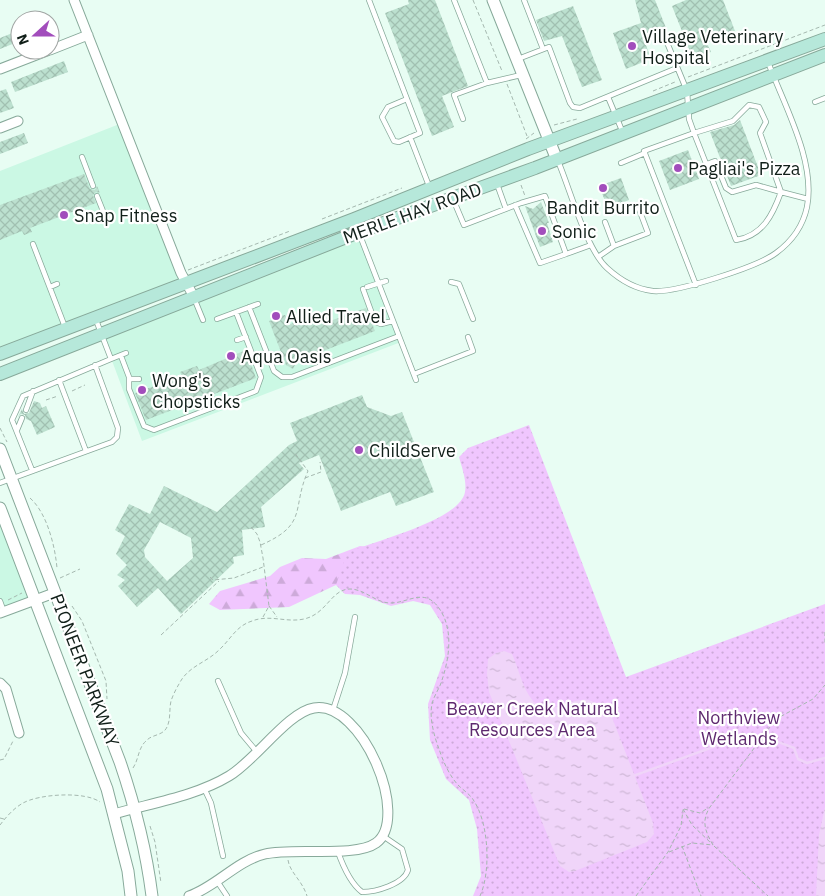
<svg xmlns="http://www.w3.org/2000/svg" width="825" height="896" font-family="'IBM Plex Sans',sans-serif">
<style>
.built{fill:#cbf8e4}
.forest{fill:url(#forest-firs)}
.park{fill:url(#park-dots)}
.water{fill:url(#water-ripples)}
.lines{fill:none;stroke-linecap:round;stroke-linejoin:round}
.stream{stroke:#f0d5f9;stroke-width:2.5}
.building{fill:url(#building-cross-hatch);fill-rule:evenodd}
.service-casing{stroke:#87a99a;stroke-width:6}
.minor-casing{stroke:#87a99a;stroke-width:11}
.tertiary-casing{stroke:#87a99a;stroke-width:13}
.secondary-casing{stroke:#87a99a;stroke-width:14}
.path{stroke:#a5b8af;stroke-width:1;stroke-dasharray:4 2.5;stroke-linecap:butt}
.service{stroke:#fff;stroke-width:4.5}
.minor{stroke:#fff;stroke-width:9}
.tertiary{stroke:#fff;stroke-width:11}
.secondary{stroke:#b6e8da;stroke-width:12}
.poi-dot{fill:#a24dbc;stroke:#fff;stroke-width:2}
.labels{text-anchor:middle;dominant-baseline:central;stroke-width:4.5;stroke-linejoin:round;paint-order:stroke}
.poi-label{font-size:18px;fill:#111f19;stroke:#fff;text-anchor:start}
.street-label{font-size:18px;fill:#111f19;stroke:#fff}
.park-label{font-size:18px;fill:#5e296f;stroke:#fff}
</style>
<defs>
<pattern id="forest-firs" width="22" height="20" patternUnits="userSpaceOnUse" patternTransform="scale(1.25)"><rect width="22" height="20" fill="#f0c6fe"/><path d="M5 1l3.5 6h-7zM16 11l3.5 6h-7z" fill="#cdaad9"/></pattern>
<pattern id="park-dots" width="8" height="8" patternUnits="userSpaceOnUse" patternTransform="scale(1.25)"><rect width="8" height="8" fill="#f0c6fe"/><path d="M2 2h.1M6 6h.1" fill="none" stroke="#cdaad9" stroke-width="1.8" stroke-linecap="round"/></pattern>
<pattern id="water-ripples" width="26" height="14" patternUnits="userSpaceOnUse" patternTransform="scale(1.25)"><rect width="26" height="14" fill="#f0d5f9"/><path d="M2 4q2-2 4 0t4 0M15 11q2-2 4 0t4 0" fill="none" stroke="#cdb6d5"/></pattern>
<pattern id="building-cross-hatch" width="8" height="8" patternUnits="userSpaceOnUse" patternTransform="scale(1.25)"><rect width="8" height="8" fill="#bce0cf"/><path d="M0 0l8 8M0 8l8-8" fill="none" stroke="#a1c0b1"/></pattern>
</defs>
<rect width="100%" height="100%" fill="#e8fdf3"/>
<path class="built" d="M122 123 186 284 0 354V171Z
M359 232 401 342 142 441 102 334Z
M0 508 35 600 0 613Z"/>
<path class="forest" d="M360 546 442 554 491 876 453 671 447 597 366 585H336L289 607 220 610 209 604 220 591 270 576 280 567 302 558 326 559Z"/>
<path class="park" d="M529 425 626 677 825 604V896H473L481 876 477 829 469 800 446 779 430 740 428 704 445 656 442 624 430 605 413 601 391 606 360 595 345 594 336 585 347 553C372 541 460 521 465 492 467 481 462 468 459 457L468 448Z"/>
<path class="water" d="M504 651 512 654C519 669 522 688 533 701 547 717 565 701 581 700 593 698 603 707 611 715L653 823 654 834 647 842 575 871 569 872 560 866 489 692 487 674 488 659 496 653Z
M825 807V896H816L819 835Z"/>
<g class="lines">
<path class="stream" d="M633 776 727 742C744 728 777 741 794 748L798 759 807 763 825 758"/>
</g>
<path class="building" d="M408 0H435L468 86 442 96 454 127 432 136 385 13 409 4Z
M635 0H655L666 28 643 37 651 59 626 69 613 33 641 23Z
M686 0H723L735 31 707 43 711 52 693 59 672 6Z
M573 6 602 80 582 87 562 36 544 41 536 20Z
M20 30V41L0 49V38Z
M64 61 68 72 15 92 11 82Z
M6 89 14 108 0 113V91Z
M740 120 761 175 731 186 710 132 734 125Z
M24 133 28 143 0 154V142Z
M688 150 699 179 670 190 659 161Z
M84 174 90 189 95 190 97 186 100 193 96 192 93 195 96 203 30 228 32 232 24 235 22 231 0 240V205Z
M621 178 629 200 608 208 599 186Z
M541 202 549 223H547L553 242 540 247 525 206 533 209Z
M366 308 375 331 297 361 293 369 286 365 269 321 273 320V317L285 315 289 325 301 318 316 326Z
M246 350 256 378 146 420 135 393 182 376 180 372 197 366 199 370Z
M362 395 367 407 391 416 402 412 434 492 396 506 390 492 341 511 319 455 299 463 304 469 261 507 265 527 242 530 244 555 233 557 234 563 181 614 158 588 137 607 118 586 125 580 117 575 127 565 116 554 125 536 115 530 129 504 150 514 164 486 217 512 289 445 297 441 290 423ZM160 522 191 538 193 558 167 581 145 557 144 550Z
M34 401 40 403 42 408 46 406 55 427 37 435 31 421 26 419 25 415 21 414 18 417 22 409 24 414 29 413Z"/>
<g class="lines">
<g class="service-casing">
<path id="service" d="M369 0 420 133 399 142 394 141 382 117 388 107 407 99
M454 0 487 83 521 75
M524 0 543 49
M666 40 687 91 689 119 694 133 644 151 696 285
M518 59 549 47 570 103 573 107 580 108 677 68
M608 97 623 133
M815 102 825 98
M463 119 454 95 487 83
M410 137 429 186
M82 157 93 186
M558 161C570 189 586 249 607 268 620 280 635 289 653 291 676 293 757 267 776 253 791 242 803 226 807 207 816 161 784 105 768 62
M621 163 645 153
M707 164 715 161 726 188 732 192 756 185 781 192
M497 184 506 209
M781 192 760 133 766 122 759 107 749 105 733 121 694 133 736 240C763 236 773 214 781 192L808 199
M97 196 105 216
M453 199 464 225 521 203 545 196 566 254 540 263 515 205
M354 220 416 380
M605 222 614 246
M33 244 65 327
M566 254 591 245
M598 257 614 246 648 233 639 209
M451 282 459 284 473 319
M50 287 57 284
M367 287 386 281
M363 289 375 322 381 324 393 321
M194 298 203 320
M249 307 274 371 282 377H292L399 336
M217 319 258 304
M96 320 111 359 126 353
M237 340 246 337
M121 356 129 377V389L144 426 154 430 256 391 261 377 236 312
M414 374 473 351 468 337
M129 379H139
M59 380 86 451
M26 410 33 391
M17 430 22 418
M32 470 12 420 23 396 111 359
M0 483 112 442 117 437 118 428 95 365
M0 601 4 612
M218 681 241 733 257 752
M333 710 345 673 355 617
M204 788 211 803 223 856
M338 852C343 866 350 883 362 892 376 892 404 884 408 870L402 849 383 836
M217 881 227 896"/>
</g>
<g class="minor-casing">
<path id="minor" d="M74 0 181 273 194 297
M50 50 88 35
M0 69 49 50
M0 128 18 121
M0 613 54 593
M0 683 6 689 19 733
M114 814C152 803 196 796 229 776 255 761 288 712 314 708 362 700 411 818 376 843 355 858 294 847 265 854 236 861 216 887 189 896"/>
</g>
<g class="tertiary-casing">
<path id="tertiary" d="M493 0 557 160
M0 449 120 762C135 806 146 849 152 896
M0 508 107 789 128 871 131 896"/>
</g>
<g class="secondary-casing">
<path id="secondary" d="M0 354 354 219 528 149 825 39
M0 374 359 232 535 168 825 55"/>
</g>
<path class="path" d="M473 0 502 71
M688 77 825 25
M507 84 527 136
M653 91 675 82
M554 125 577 119
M526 139 534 133
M521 185 525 196
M322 219 402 188
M188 270 290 231
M72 391 85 385
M46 400 58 396
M0 428 7 442
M305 478 321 472 320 462
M30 498C47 513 55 546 57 568
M251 527 257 534 260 542 263 558 269 606 263 617
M261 545C309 524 291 509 308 471L294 452
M210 577 213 580 234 578 263 567
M60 578 80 569
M8 600 22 593
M72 606 82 621 106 681 107 699
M269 606 277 617
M825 632V644
M161 635 219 581
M0 760 4 759 13 741
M133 768C139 759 138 748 146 741 152 734 163 736 167 727 171 719 169 709 171 701 173 695 176 689 179 684 188 666 206 663 219 650 231 639 236 626 252 621 270 614 286 623 304 619 327 614 331 589 350 589 364 589 375 602 389 603 409 604 426 584 442 613 453 633 449 659 442 680 440 688 434 695 432 704 429 717 434 736 439 749 443 761 449 775 458 785 463 790 471 795 474 801 489 824 491 872 480 896
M683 809 692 825 711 843
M684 809 700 813 708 808
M0 818 4 819
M0 825C6 817 14 808 23 803 39 794 85 791 100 802
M150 826 155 842 161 883
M713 845C705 831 701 821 710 807L776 719 813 699 825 685
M682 846 701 896
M714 846 768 896
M669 852 692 843 713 845
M288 860C290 873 302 880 307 896
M636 896 668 852 681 826 683 810"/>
<use href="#service" class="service"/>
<use href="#minor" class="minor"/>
<use href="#tertiary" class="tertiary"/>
<use href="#secondary" class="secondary"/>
</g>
<g class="poi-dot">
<circle cx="632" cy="46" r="5"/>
<circle cx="678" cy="168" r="5"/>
<circle cx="603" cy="188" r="5"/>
<circle cx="64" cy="215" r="5"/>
<circle cx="542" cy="231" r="5"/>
<circle cx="276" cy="316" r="5"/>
<circle cx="231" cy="356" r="5"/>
<circle cx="142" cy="390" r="5"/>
<circle cx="359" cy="450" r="5"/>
</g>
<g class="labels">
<g class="poi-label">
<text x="642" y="36">Village Veterinary<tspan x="642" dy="21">Hospital</tspan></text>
<text x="688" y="168">Pagliai's Pizza</text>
<text x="603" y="207" text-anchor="middle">Bandit Burrito</text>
<text x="74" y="215">Snap Fitness</text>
<text x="552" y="231">Sonic</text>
<text x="286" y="316">Allied Travel</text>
<text x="241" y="356">Aqua Oasis</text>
<text x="152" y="380">Wong's<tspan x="152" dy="21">Chopsticks</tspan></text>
<text x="369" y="450">ChildServe</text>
</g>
<g class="street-label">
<text transform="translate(412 213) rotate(-20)">MERLE HAY ROAD</text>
<text transform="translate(85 670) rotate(69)">PIONEER PARKWAY</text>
</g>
<g class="park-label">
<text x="532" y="708">Beaver Creek Natural<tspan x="532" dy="21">Resources Area</tspan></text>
<text x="739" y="717">Northview<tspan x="739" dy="21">Wetlands</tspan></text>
</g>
</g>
<g transform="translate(35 35) rotate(249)"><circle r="24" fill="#ffffff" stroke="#a0a5a3"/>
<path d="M0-4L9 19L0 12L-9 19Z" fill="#a24dbc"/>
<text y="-8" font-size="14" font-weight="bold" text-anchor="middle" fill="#111f19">N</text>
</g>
</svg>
